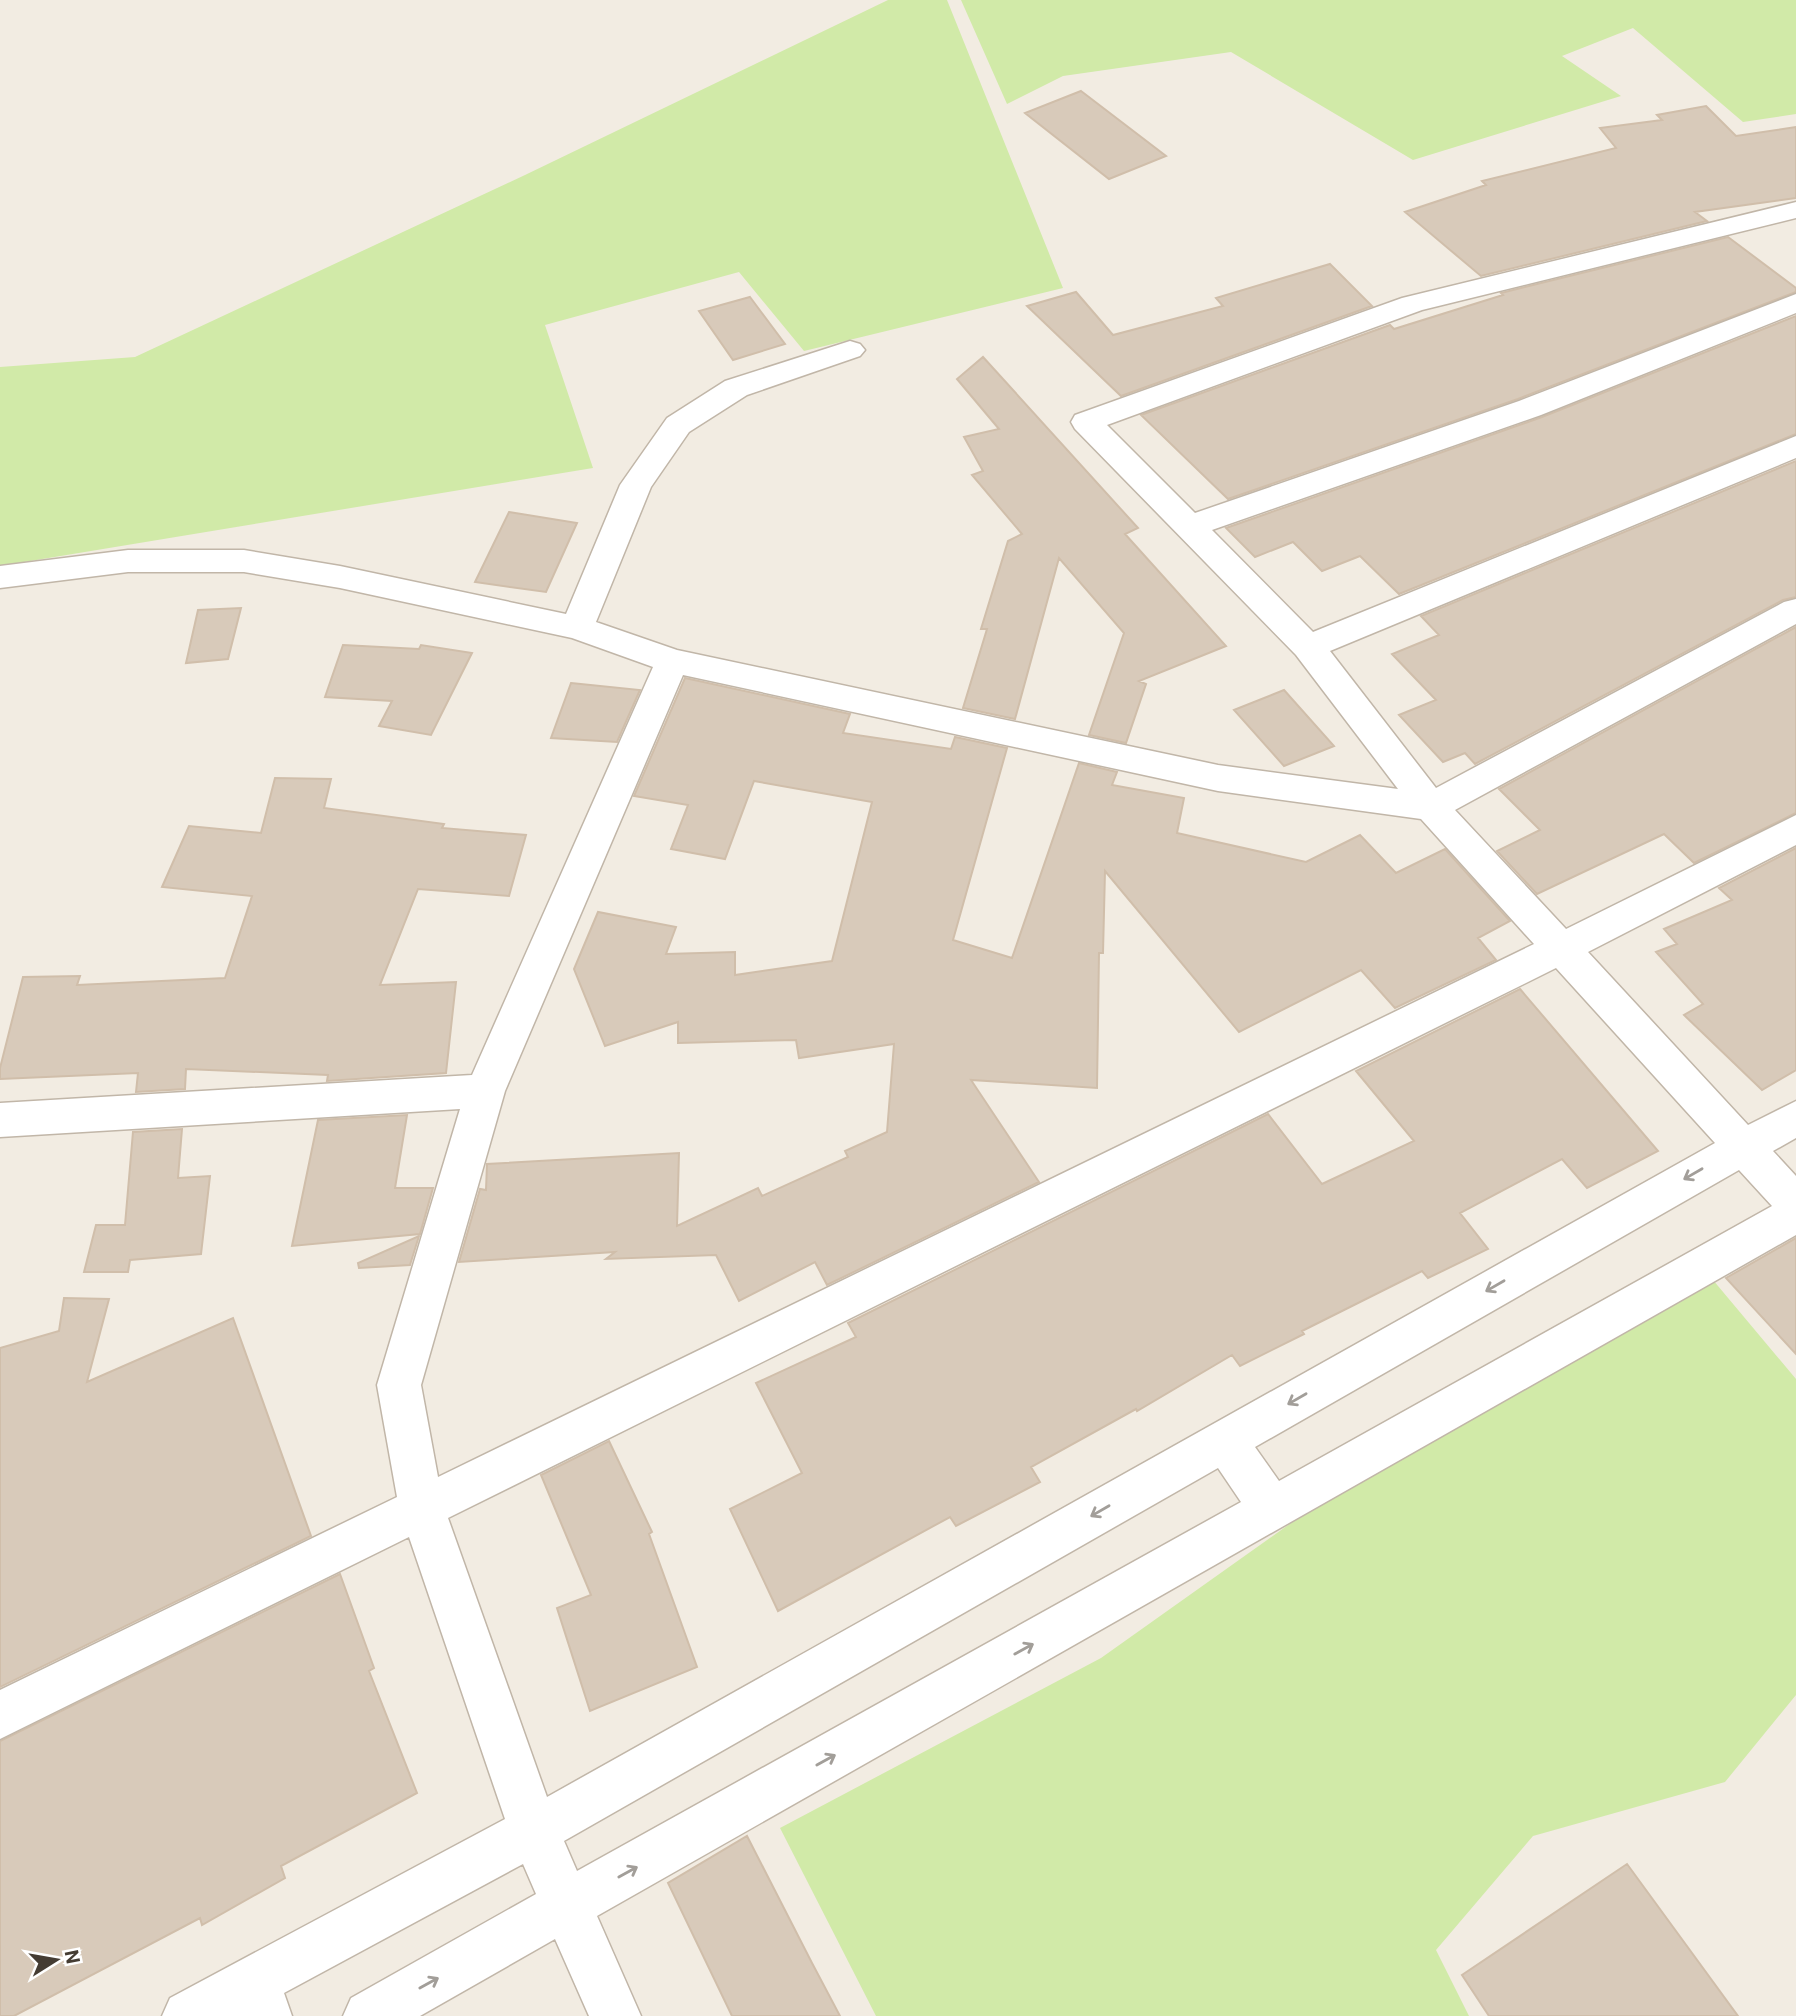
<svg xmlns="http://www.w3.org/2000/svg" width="1796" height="2016" font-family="Roboto,sans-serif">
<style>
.green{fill:#d1eaa8}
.building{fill:#d8caba;stroke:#d0beaa;stroke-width:2}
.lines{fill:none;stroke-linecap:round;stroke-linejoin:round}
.street-casing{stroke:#c1b6a8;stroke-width:3}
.street{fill:#fff;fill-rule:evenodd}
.oneway{stroke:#a29e99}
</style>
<rect width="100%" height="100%" fill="#f2ece2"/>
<path class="green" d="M888 0H947L1063 288 804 351 739 272 545 325 593 468 0 566V367L135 357 525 175Z
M961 0H1796V114L1743 122 1633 28 1562 56 1621 96 1413 160 1231 52 1063 76 1007 104Z
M1713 1280 1796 1379V1695L1725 1782 1533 1836 1436 1950 1469 2016H876L780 1828 1101 1658 1291 1523Z"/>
<path class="building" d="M1081 91 1166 156 1109 179 1025 113Z
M1706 106 1736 136 1796 127V198L1695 212 1707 221 1481 276 1405 212 1486 185 1482 181 1616 148 1600 128 1662 120 1657 115Z
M1728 237 1796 288V292L1518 399 1228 499 1141 415 1390 325 1394 329 1503 295 1501 293Z
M1330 264 1372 306 1121 396 1027 306 1076 292 1113 335 1223 306 1216 298Z
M750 297 785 344 733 360 699 311Z
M1796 316V434L1399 594 1360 556 1322 571 1293 542 1255 557 1226 528 1542 417Z
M983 357 1138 528 1125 534 1226 646 1139 681 1146 684 1126 743 1089 735 1124 633 1059 558 1015 719 963 708 987 629H981L1008 541 1022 534 972 475 983 471 964 437 999 429 957 379Z
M1796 461V597L1783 600 1475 764 1465 753 1443 762 1399 715 1436 700 1392 654 1439 635 1421 616Z
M509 512 577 523 546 592 475 582Z
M241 608 228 659 186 663 198 610Z
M1796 627V813L1694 863 1664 834 1537 894 1497 851 1540 830 1499 789Z
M343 645 419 649 421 645 472 653 431 735 379 726 392 701 325 697Z
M685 678 850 714 843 733 951 749 955 737 1007 748 953 940 1012 958 1079 763 1117 772 1112 785 1184 798 1177 833 1306 862 1360 835 1396 873 1445 849 1510 921 1478 938 1496 960 1395 1008 1361 970 1239 1032 1105 871 1103 953H1099L1097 1088 971 1080 1039 1182 827 1285 815 1262 739 1301 716 1255 606 1259 615 1252 459 1262 480 1189 486 1190 487 1164 679 1153 677 1226 758 1188 762 1196 848 1157 845 1151 887 1132 894 1044 799 1058 796 1040 678 1043V1022L605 1046 574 969 598 912 676 927 666 954 735 952V975L832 961 872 802 754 781 725 859 671 849 688 805 634 796Z
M571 683 640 690 617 742 551 738Z
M1284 690 1334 746 1284 766 1234 710Z
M275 778 331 779 324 808 444 824 442 828 526 835 509 896 418 889 380 985 456 982 446 1073 327 1081 328 1075 186 1069 185 1089 136 1092 138 1073 0 1079V1068L23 977 80 976 77 985 225 978 252 896 162 887 189 826 261 833Z
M1796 848V1070L1762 1090 1684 1015 1703 1004 1656 952 1677 944 1664 929 1732 900 1719 888Z
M1520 989 1658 1151 1587 1188 1562 1159 1460 1213 1488 1249 1428 1278 1422 1271 1302 1331 1304 1334 1240 1366 1232 1355 1137 1411 1136 1409 1031 1467 1040 1482 956 1526 950 1517 778 1611 730 1509 802 1473 756 1383 856 1337 848 1323 1268 1114 1322 1184 1414 1141 1356 1071Z
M407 1115 395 1188H433L420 1234 292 1246 318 1120Z
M182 1129 178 1178 210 1176 201 1254 130 1260 128 1272H84L96 1225H125L133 1132Z
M419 1236 410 1265 359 1268 358 1263Z
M1796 1238V1354L1726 1278Z
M64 1298 109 1299 87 1382 233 1318 311 1536 0 1687V1348L59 1331Z
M609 1441 652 1532 649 1534 697 1667 590 1711 557 1608 591 1595 541 1475Z
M340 1574 374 1668 369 1671 417 1793 281 1866 285 1878 202 1925 200 1918 14 2016H0V1741Z
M747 1836 812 1963 840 2016H732L668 1883Z
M1627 1864 1738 2016H1489L1462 1975Z"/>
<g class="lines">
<g class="street-casing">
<path id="street" d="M1796 202V218L1422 310 1107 425 1195 513 1519 401 1796 294V313L1541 415 1212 530 1313 632 1796 436V458L1330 651 1436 788 1784 602 1796 599V624L1455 810 1566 929 1796 815V845L1588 952 1748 1125 1796 1101V1138L1773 1151 1796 1176V1235L597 1916 641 2016H589L555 1939 420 2016H343L351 1998 536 1894 523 1864 284 1993 292 2016H162L170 1998 505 1819 409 1537 0 1739V1690L397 1497 377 1385 460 1109 0 1137V1103L472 1075 653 667 572 638 340 588 244 572H128L0 588V566L128 550H244L340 566 566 614 620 485 667 418 725 381 850 341 860 344 865 350 860 356 747 395 689 432 651 487 596 622 677 650 1218 765 1398 789 1296 655 1075 429 1071 422 1075 415 1402 298ZM683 675 1218 791 1421 819 1534 944 438 1477 421 1385 505 1091ZM1556 968 1715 1143 547 1797 448 1518ZM1739 1170 1772 1206 1279 1481 1255 1447ZM1218 1468 1241 1502 577 1871 564 1841Z"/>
</g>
<use href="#street" class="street"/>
</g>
<defs><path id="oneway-shaft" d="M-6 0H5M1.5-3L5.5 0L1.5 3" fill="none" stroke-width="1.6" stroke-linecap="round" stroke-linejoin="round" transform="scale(1.75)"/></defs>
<g class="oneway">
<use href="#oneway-shaft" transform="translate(1693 1174) rotate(150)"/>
<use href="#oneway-shaft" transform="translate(1495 1286) rotate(150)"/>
<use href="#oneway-shaft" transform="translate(1297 1399) rotate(150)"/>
<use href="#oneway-shaft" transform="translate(1100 1511) rotate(150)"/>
<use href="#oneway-shaft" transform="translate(1024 1649) rotate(-29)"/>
<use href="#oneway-shaft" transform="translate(826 1760) rotate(-29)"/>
<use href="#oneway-shaft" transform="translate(628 1872) rotate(-29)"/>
<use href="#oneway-shaft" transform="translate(429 1983) rotate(-29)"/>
</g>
<g transform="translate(56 1960) rotate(79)" stroke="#ffffff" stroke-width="5" paint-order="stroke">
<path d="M0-5L12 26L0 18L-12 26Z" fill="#443c33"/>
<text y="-10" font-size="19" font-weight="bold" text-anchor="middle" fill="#443c33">N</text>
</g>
</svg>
